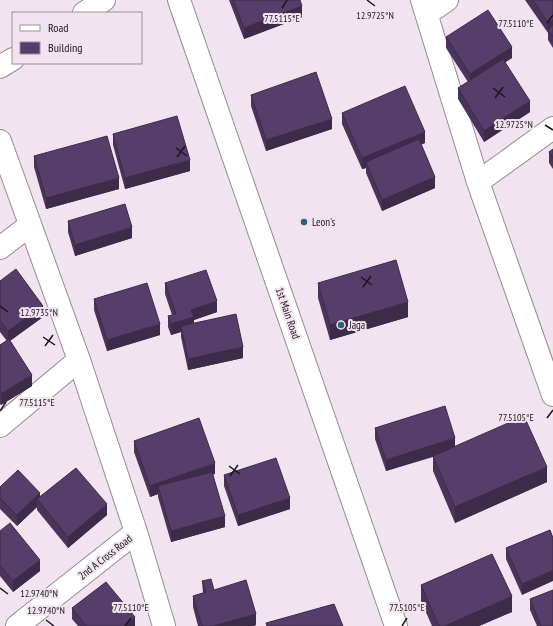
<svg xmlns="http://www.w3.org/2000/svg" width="553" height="626" font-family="'PT Sans Narrow',sans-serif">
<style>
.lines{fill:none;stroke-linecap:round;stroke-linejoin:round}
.street-casing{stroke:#978a95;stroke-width:24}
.secondary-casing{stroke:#978a95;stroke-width:24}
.street{stroke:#fff;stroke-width:22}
.secondary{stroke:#fff;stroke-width:22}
.wall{fill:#4b345b}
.shaded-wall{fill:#3d2b4a}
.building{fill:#573d6a;stroke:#3d2b4a}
.ticks{fill:none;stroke:#1c171b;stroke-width:1.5}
.poi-dot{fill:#29647c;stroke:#f1e3ef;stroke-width:1.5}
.labels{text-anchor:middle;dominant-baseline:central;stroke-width:4;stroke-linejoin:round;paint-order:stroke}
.poi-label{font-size:11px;fill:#1c171b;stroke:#f1e3ef;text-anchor:start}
.street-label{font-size:11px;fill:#1c171b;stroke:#f1e3ef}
.ticks-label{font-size:10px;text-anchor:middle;fill:#1c171b;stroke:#f1e3ef;stroke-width:4;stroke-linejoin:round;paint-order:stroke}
</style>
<rect width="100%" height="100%" fill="#f1e3ef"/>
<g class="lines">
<g class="street-casing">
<path id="street" d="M422 0 478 182 553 395
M84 13 104 0
M427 14 447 0
M0 67 13 59
M0 141 79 360 136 532 164 626
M478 182 553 128
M0 248 30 225
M0 426 79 360
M17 626 136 532"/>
</g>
<g class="secondary-casing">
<path id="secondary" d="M179 0 396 626"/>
</g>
<use href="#street" class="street"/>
<use href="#secondary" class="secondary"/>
</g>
<path class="wall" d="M229 0H300L302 17 244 39Z
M525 0H553V48L548 40V33Z
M446 37 512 58 505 62 530 112 484 142 458 99V88L468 82 446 48Z
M251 95 332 129 266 151 251 106Z
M342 113 425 143 421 144 435 188 382 211 366 173V168L362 169 342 124Z
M113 134 190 171 125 189 113 145Z
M553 149V169L549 163V152Z
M34 156 119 189 46 209 34 167Z
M68 221 132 238 75 256 68 232Z
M0 281 43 317 10 341 32 386 1 405 0 404V345L7 341 0 332Z
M165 283 217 312 194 320V323L243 358 188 370 181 337V332L171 335 168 327V316L172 315 165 294Z
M318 283 408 317 330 340 318 298Z
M94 299 160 335 107 351 94 310Z
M375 428 455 446 547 482 455 523 433 471V457L386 471 375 439Z
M134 441 215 474H213L225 527 171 542 158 497V494L150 497 134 452Z
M224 475 290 509 238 526 224 486Z
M0 487 40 497 107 515 68 548 37 510V507L17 526 0 509Z
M550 530 522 595 506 559V548Z
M0 531 40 571 13 592 0 576Z
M202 581 214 590 256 625 253 626H198L193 607V596L203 593Z
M421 585 512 612 479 626H432L421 601Z
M530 599 553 626H537L530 610Z
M72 608 135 626H78L72 619Z"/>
<path class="shaded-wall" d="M302 6V17L244 39V28Z
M553 20V31L548 30V23Z
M512 47V58L470 85V74Z
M530 101V112L484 142V131Z
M332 119V129L266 151V140Z
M425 132V143L368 167 366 162V168L362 169V158Z
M190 160V171L125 189V178Z
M435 177V188L382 211V200Z
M119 178V189L46 209V198Z
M132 227V238L75 256V245Z
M217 301V312L194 320V328L181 326V332L171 335V324L191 310Z
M408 302V317L330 340V325Z
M43 306V317L8 342V331Z
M160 324V335L107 351V340Z
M243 347V358L188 370V359Z
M32 375V386L1 405V394Z
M455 438V449L386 471V460Z
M215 463V474L160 493 158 486V494L150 497V486Z
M547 467V482L455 523V507Z
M40 493V503L37 499V507L17 526V515Z
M290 498V509L238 526V515Z
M107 504V515L68 548V537Z
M225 516V527L171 542V531Z
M40 560V571L13 592V581Z
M553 570V581L522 595V584Z
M512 596V612L479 626H445Z
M256 614V625L253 626H214Z
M135 617V626H124Z"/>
<path class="building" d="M233 0H300L302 6 244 28Z
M533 0H553V20L548 23Z
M488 10 512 47 470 74 446 37Z
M553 25V37L548 29Z
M503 59 530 101 484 131 458 88Z
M316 72 332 119 266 140 251 95Z
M405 86 425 132 362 158 342 113Z
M177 116 190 160 125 178 113 134Z
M107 136 119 178 46 198 34 156Z
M419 139 435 177 382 200 366 162Z
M553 149V158L549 152Z
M125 204 132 227 75 245 68 221Z
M396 260 408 302 330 325 318 283Z
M16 269 43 306 8 331 0 321V281Z
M206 270 217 301 191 310 194 317 171 324 168 316 176 314 165 283Z
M147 283 160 324 107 340 94 299Z
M236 314 243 347 188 359 181 326Z
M9 339 32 375 1 394 0 393V345Z
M445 406 455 438 386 460 375 428Z
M524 416 547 467 455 507 433 456Z
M199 418 215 463 150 486 134 441Z
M276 458 290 498 238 515 224 475Z
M76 468 107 504 68 537 37 499Z
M18 470 40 493 17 515 0 498V487Z
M212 472 225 516 171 531 158 486Z
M10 523 40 560 13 581 0 565V531Z
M550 530 553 538V570L522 584 506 548Z
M492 554 512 596 445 626H439L421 585Z
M211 579 214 590 246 580 256 614 214 626H202L193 596 206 592 202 581Z
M106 582 135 617 124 626H86L72 608Z
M553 590V626H541L530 599Z
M334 604 343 626H267L266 623Z"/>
<path class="ticks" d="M367 0 375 6M282 8 287 0M547 23 553 15M493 88 505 97M495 98 503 87M545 125 553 130M176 148 187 156M177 157 185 146M361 277 372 285M363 287 371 276M0 306 8 312M43 337 55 345M45 346 53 335M0 411 6 402M547 418 553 410M229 466 240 474M230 476 238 465M0 588 8 594M46 620 54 626M125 626 131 618M402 626 407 618"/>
<g class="poi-dot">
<circle cx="304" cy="222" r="4"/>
<circle cx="341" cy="325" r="4"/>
</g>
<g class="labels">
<g class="poi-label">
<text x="312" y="222">Leon's</text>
<text x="349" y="325">Jaga</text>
</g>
<g class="street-label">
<text transform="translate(288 313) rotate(71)">1st Main Road</text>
<text transform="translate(105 557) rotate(-38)">2nd A Cross Road</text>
</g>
</g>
<g class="ticks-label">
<text x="375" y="19">12.9725°N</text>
<text x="282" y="22">77.5115°E</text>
<text x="516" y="27">77.5110°E</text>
<text x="514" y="128">12.9725°N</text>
<text x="39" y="316">12.9735°N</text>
<text x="37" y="406">77.5115°E</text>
<text x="516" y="421">77.5105°E</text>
<text x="39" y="597">12.9740°N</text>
<text x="131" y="611">77.5110°E</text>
<text x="407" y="611">77.5105°E</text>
<text x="46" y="614">12.9740°N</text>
</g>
<rect x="12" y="12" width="130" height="52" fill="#f1e3ef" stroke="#9c919a"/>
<rect x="20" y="25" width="20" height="6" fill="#ffffff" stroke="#9c919a"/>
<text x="48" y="32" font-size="12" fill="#1c171b">Road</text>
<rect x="20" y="42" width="20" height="12" fill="#573d6a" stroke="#9c919a"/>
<text x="48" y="52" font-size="12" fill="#1c171b">Building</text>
</svg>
